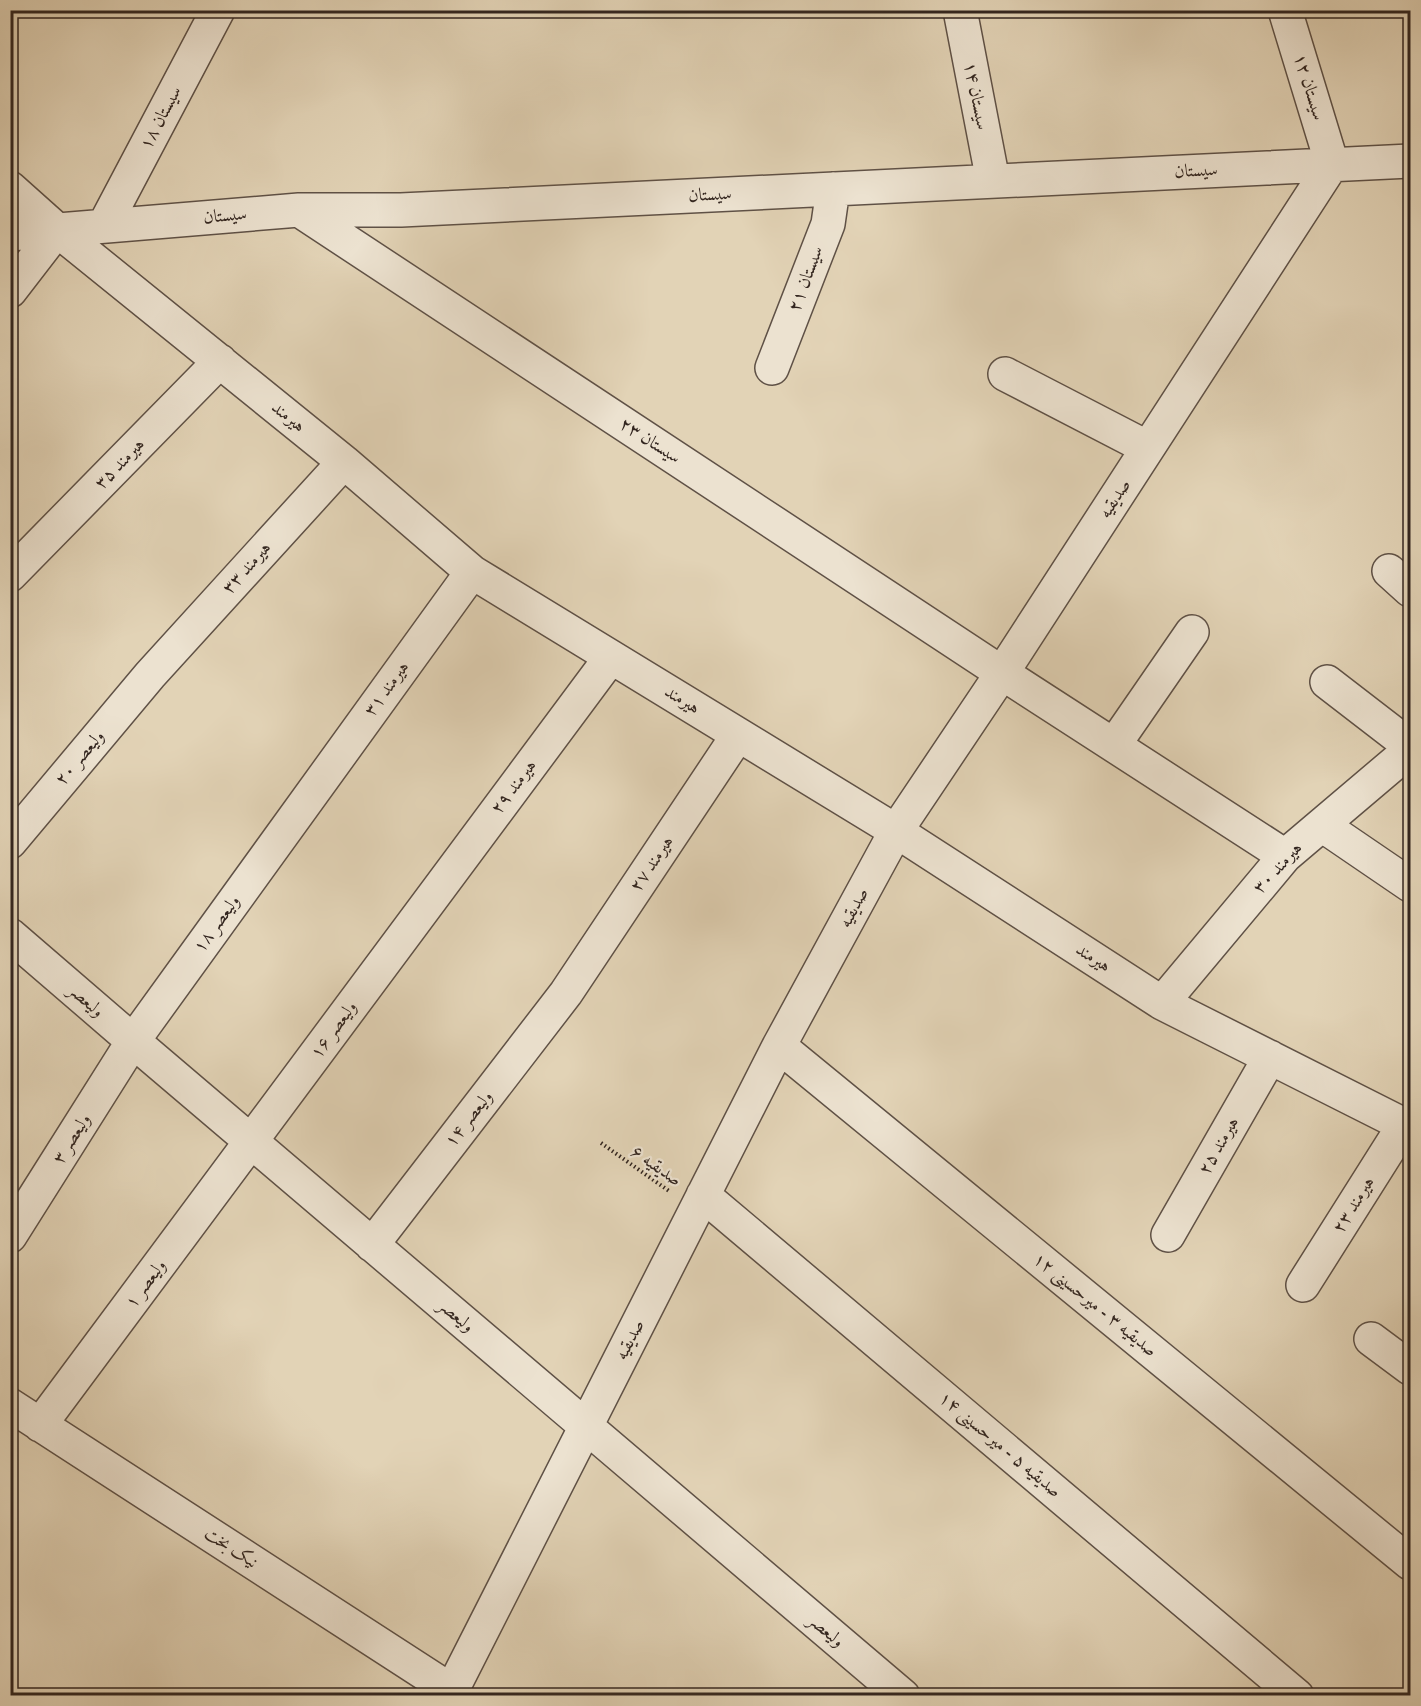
<svg xmlns="http://www.w3.org/2000/svg" width="1421" height="1706" font-family="'IM FELL DW Pica',Amiri,serif">
<style>
.lines{fill:none;stroke-linecap:round;stroke-linejoin:round}
.minor-casing{stroke:#5f5146;stroke-width:36}
.path{stroke:#332620;stroke-width:4;stroke-dasharray:1.5 3;stroke-linecap:butt}
.minor{stroke:#ece2d0;stroke-width:33}
.labels{text-anchor:middle;dominant-baseline:central;stroke-width:4.5;stroke-linejoin:round;paint-order:stroke}
.street-label{font-size:18px;fill:#332620;stroke:#ece2d0}
</style>
<rect width="100%" height="100%" fill="#e2d3b6"/>
<filter id="stains"><feTurbulence type="fractalNoise" baseFrequency=".00333" numOctaves="4"/><feColorMatrix values="0 0 0 0 .2 0 0 0 0 .09 0 0 0 0 .02 0 0 0 .5 -.17"/></filter>
<radialGradient id="worn" r=".72"><stop offset=".6" stop-color="#630" stop-opacity="0"/><stop offset="1" stop-color="#630" stop-opacity=".3"/></radialGradient>
<g class="lines">
<g class="minor-casing">
<path id="minor" d="M960 10 993 181
M10 188 57 230 344 462 472 572 896 831 1162 1003 1410 1128
M299 210 1002 673 1285 856
M104 226 218 10
M10 234 299 210H401L1410 161
M10 291 57 230
M772 368 828 224 833 189
M1005 374 1148 448
M1389 571 1410 590
M10 575 220 361
M1327 682 1410 746
M1114 745 1192 632
M1322 825 1410 885
M10 842 150 675 344 462
M10 935 133 1041 903 1696
M1162 1003 1285 856 1410 750
M779 1046 1410 1563
M703 1195 1297 1696
M1168 1235 1270 1057
M10 1236 133 1041 472 572
M372 1245 566 993 738 735
M1303 1285 1404 1125
M1371 1339 1410 1368
M10 1405 452 1691
M40 1425 611 657
M449 1696 779 1046 896 831 1002 673 1332 164 1285 10"/>
</g>
<path class="path" d="M601 1143 669 1191"/>
<use href="#minor" class="minor"/>
</g>
<g class="labels">
<g class="street-label">
<text transform="translate(1309 87) rotate(73)">سیستان ۱۲</text>
<text transform="translate(976 96) rotate(79)">سیستان ۱۴</text>
<text transform="translate(161 118) rotate(-62)">سیستان ۱۸</text>
<text transform="translate(1196 171) rotate(-3)">سیستان</text>
<text transform="translate(710 195) rotate(-3)">سیستان</text>
<text transform="translate(225 216) rotate(-5)">سیستان</text>
<text transform="translate(806 279) rotate(-69)">سیستان ۲۱</text>
<text transform="translate(288 417) rotate(39)">هیرمند</text>
<text transform="translate(650 441) rotate(33)">سیستان ۲۳</text>
<text transform="translate(120 464) rotate(-46)">هیرمند ۳۵</text>
<text transform="translate(1115 499) rotate(-57)">صدیقیه</text>
<text transform="translate(247 568) rotate(-48)">هیرمند ۳۳</text>
<text transform="translate(387 689) rotate(-54)">هیرمند ۳۱</text>
<text transform="translate(682 700) rotate(32)">هیرمند</text>
<text transform="translate(80 758) rotate(-50)">ولیعصر ۲۰</text>
<text transform="translate(514 787) rotate(-53)">هیرمند ۲۹</text>
<text transform="translate(652 864) rotate(-56)">هیرمند ۲۷</text>
<text transform="translate(1278 868) rotate(-47)">هیرمند ۳۰</text>
<text transform="translate(854 908) rotate(-62)">صدیقیه</text>
<text transform="translate(217 924) rotate(-54)">ولیعصر ۱۸</text>
<text transform="translate(1093 958) rotate(33)">هیرمند</text>
<text transform="translate(86 1001) rotate(41)">ولیعصر</text>
<text transform="translate(334 1030) rotate(-54)">ولیعصر ۱۶</text>
<text transform="translate(469 1119) rotate(-52)">ولیعصر ۱۴</text>
<text transform="translate(72 1139) rotate(-58)">ولیعصر ۳</text>
<text transform="translate(1219 1146) rotate(-60)">هیرمند ۲۵</text>
<text transform="translate(656 1166) rotate(35)">صدیقیه ۶</text>
<text transform="translate(1354 1205) rotate(-58)">هیرمند ۲۳</text>
<text transform="translate(146 1284) rotate(-53)">ولیعصر ۱</text>
<text transform="translate(1095 1305) rotate(39)">صدیقیه ۳ - میرحسینی ۱۲</text>
<text transform="translate(456 1316) rotate(40)">ولیعصر</text>
<text transform="translate(630 1340) rotate(-63)">صدیقیه</text>
<text transform="translate(1000 1445) rotate(40)">صدیقیه ۵ - میرحسینی ۱۴</text>
<text transform="translate(231 1548) rotate(33)">نیک بخت</text>
<text transform="translate(826 1631) rotate(40)">ولیعصر</text>
</g>
</g>
<rect width="1421" height="1706" fill="none" stroke="#e2d3b6" stroke-width="36"/>
<rect x="12" y="12" width="1397" height="1682" fill="none" stroke="#332620" stroke-width="3"/>
<rect x="18" y="18" width="1385" height="1670" fill="none" stroke="#332620" stroke-width="1.5"/>
<rect width="100%" height="100%" filter="url(#stains)"/>
<rect width="100%" height="100%" fill="url(#worn)"/>
</svg>
